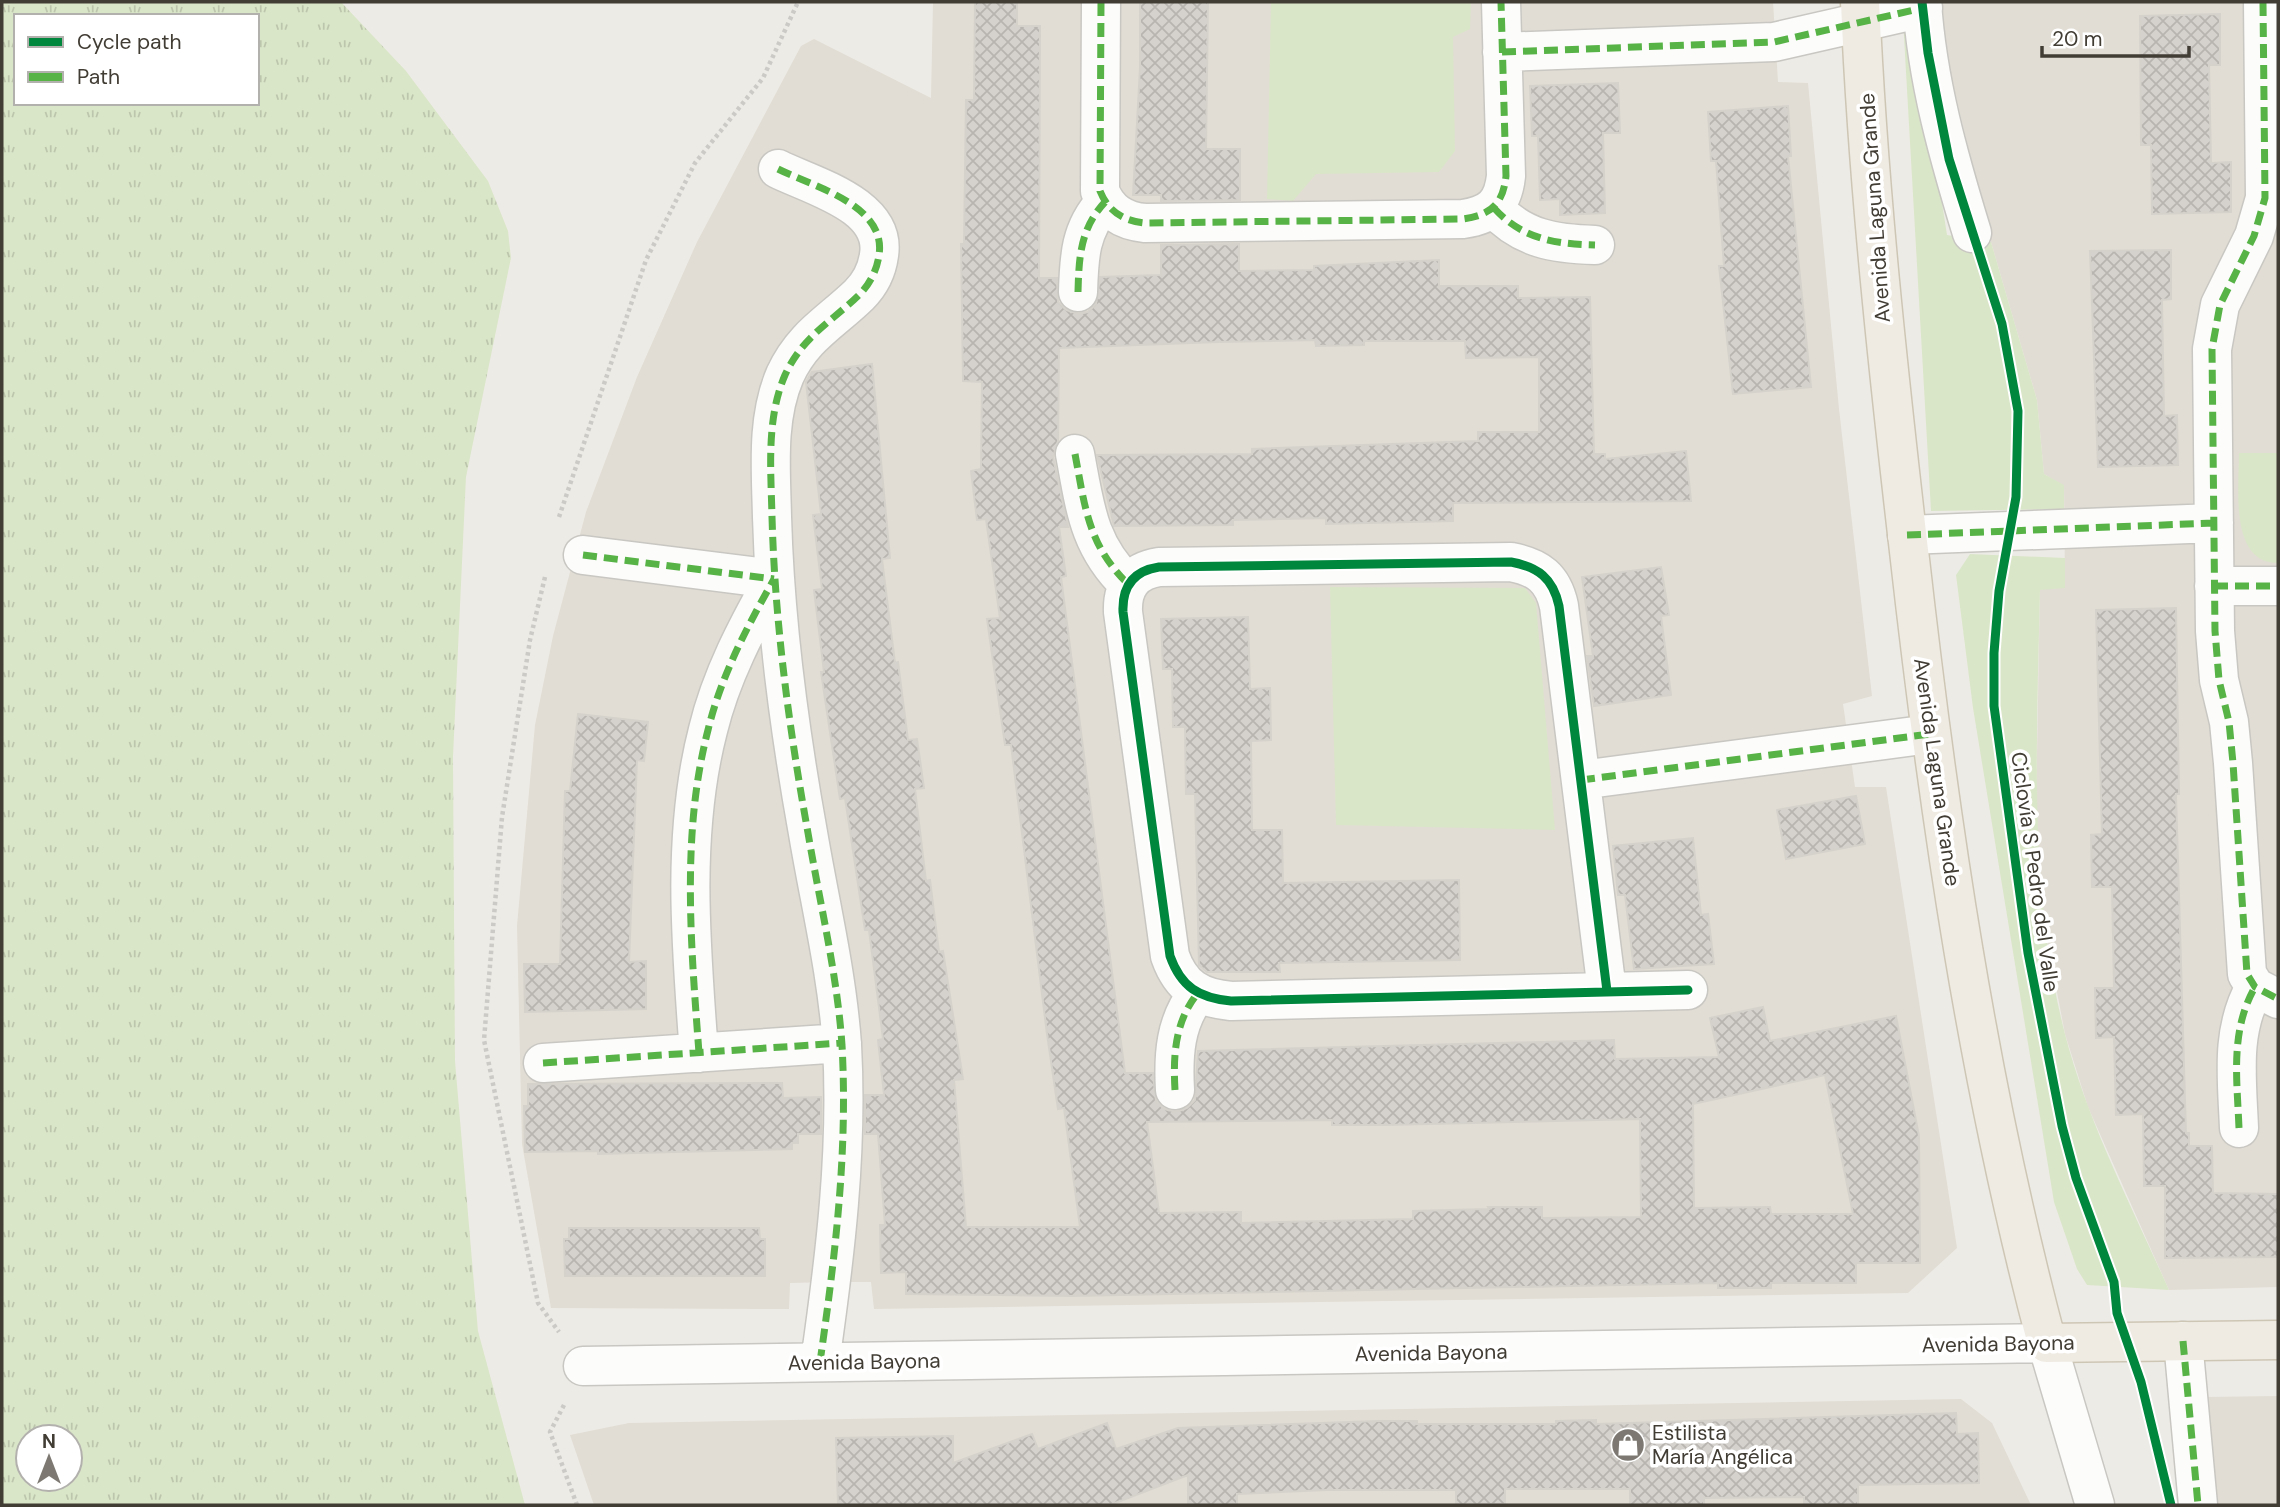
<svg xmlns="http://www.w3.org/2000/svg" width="2280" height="1507" font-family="'DM Sans',sans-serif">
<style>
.residential{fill:#e1ddd4}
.grass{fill:#dae6c8}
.park{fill:url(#park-tufts);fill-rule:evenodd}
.building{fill:url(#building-cross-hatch);stroke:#d5d2cc;stroke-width:2;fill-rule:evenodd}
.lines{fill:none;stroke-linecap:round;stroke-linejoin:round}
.minor-casing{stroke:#c9c7c2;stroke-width:41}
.major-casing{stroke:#cec6b5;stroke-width:41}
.path{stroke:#cbcac6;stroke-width:4.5;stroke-dasharray:3.5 3.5;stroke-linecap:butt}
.minor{stroke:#fcfcfb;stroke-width:38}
.major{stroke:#efebe3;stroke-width:38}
.quiet{stroke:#57b346;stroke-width:7;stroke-dasharray:14 7;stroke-linecap:butt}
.cycleway-casing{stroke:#fff;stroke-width:13}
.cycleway{stroke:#00873e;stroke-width:9}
.labels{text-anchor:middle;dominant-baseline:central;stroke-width:7;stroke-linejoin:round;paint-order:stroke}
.street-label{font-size:21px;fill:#413c34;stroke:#fff}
.poi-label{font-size:21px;fill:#413c34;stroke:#fff;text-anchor:start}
</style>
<defs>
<pattern id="park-tufts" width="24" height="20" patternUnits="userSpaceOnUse" patternTransform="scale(1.75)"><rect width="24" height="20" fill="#dae6c8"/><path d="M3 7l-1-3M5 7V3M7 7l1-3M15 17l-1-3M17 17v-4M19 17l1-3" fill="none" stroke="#bcc6ac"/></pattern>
<pattern id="building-cross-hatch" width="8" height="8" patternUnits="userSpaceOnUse" patternTransform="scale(1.75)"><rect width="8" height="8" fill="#d5d2cd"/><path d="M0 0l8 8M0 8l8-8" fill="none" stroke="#b8b5b1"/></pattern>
</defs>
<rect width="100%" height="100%" fill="#edebe6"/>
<path class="residential" d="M933 2H1773L1778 82 1808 83 1839 409 1872 696 1843 704 1855 787H1886L1957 1248 1908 1293 874 1309 871 1282H831L790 1283 789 1309 551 1308 522 1144 517 926 535 725 553 636 586 512 637 377 697 242 801 46 814 39 931 98Z
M1941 2H2278V1287L2169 1290 2088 1107 2065 1034 2041 908 2036 810 2040 589 2065 587 2064 486 2044 474 2037 400 1991 242 1944 47Z
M2278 1396V1505H2213L2204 1397Z
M1961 1399 1992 1423 2031 1505H594L570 1435 629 1423Z"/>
<path class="grass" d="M1271 2H1471L1470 29 1453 37 1455 151 1439 172 1316 174 1293 201 1267 199Z
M1902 2 1917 43 1947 235 1991 242 2037 400 2044 474 2064 485V509L1931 511Z
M2239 453H2278V563C2229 563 2239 487 2239 453Z
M1970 554 2065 558V588L2040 590C2037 739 2028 888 2065 1034 2088 1123 2132 1207 2169 1290L2087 1285 2077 1269 2054 1202 1973 708 1956 575Z
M1330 587 1525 588 1536 603 1555 830 1336 825Z"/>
<path class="park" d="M2 2H341L406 71 488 181 508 231 511 258 466 477 453 757 455 1061 478 1331 525 1505H2ZM16 16H257V103H16ZM28 1437H70V1479H28Z"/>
<path class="building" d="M975 2H1017V26H1040L1039 278H1057L1058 302 1066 310 1078 314 1088 312 1096 304 1100 277 1161 275V245L1239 244V271L1314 270V266L1439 260V286H1518V298L1590 297 1594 454H1605V459L1686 451 1691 501 1453 503V521L1326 524V518L1233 520V525L1114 526 1097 455 1252 454V449L1478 441V432H1539V357L1466 358 1465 341H1364V345L1316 346 1315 340 1218 342 1059 348 1058 441 1053 457 1068 527H1059L1066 576 1061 577 1125 1073H1153L1156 1101 1164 1109 1177 1112 1187 1108 1195 1100 1198 1051 1614 1040 1615 1059 1719 1057 1710 1018 1763 1007 1770 1041 1896 1016 1919 1136 1920 1263H1856V1283H1771V1288H1718V1283L1071 1296 906 1294V1272L881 1273 880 1225H885L878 1134H865V1095H884L878 1040 883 1039 869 930H865L845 798 840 799 821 672H824L814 590 822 589 813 515 821 514 806 382 812 372 872 364 890 558 882 559 895 663 898 662 908 740 917 739 924 788 915 789 926 881 930 880 939 952 943 951 963 1079 954 1080 966 1227H1080L1064 1108 1058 1109 1047 1034 1011 745H1005L987 619 1000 618 986 519 977 520 971 471 981 469 982 382 963 381 961 244H964L966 100H974ZM1825 1075 1853 1214H1771L1770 1207 1694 1208 1693 1104ZM1640 1119 1641 1217 1542 1218V1207H1488L1489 1209 1413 1211V1219L1241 1223V1212L1159 1213 1147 1122 1332 1120V1125H1385Z
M1140 2H1208L1206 149H1240V200L1161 201V195H1133L1140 68Z
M2220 14V65H2209L2211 163 2231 162V212L2152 214 2151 145H2141L2140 16Z
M1618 83 1620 133H1603L1605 213 1560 215V199L1540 200 1538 136H1532L1530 86Z
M1788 106 1791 156H1788L1811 387 1733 394 1719 266H1724L1716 161H1711L1708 112Z
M2171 250V299L2162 300 2164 416 2177 415 2178 465 2098 467 2090 251Z
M1661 567 1669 615 1661 616 1671 695 1594 706 1587 656H1593L1582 577Z
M2176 608 2179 794H2176L2186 1133H2189V1146H2212L2213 1193 2278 1194V1257L2165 1258V1186H2144L2143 1114 2116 1115 2114 1037 2096 1038 2095 988H2114L2112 887H2092L2091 835 2102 834 2096 610Z
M1248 617 1250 689 1270 688 1271 740 1251 741 1252 830H1282L1283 883 1459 880 1460 960 1279 963 1280 972H1207L1199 965 1195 794H1186L1185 727H1173L1172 669H1163L1161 619Z
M578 714 648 722 644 761 637 760 629 962 646 961V1009L525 1012 524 964H560L565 791H570Z
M1856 796 1865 844 1786 859 1777 810Z
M1693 838 1701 915 1708 914 1714 964 1634 969 1625 895H1618L1613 846Z
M782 1083 783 1098 821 1097V1134H798V1143H792V1149L598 1154V1151L525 1152 524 1106H528V1084Z
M569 1228H759L760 1239H765V1276H565L564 1239H569Z
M1956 1413 1957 1434 1978 1433 1979 1483 1858 1485V1505H1804V1497L1704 1498V1505H1630V1489H1505V1504L1456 1505V1490H1327L1237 1494V1505H1188V1475L1110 1505H838L836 1438 953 1436V1463L1032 1434 1038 1449 1107 1423 1116 1449 1178 1428 1378 1421H1417V1424H1556V1421L1596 1420V1424Z"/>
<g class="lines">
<g class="minor-casing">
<path id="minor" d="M1101 2 1100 191C1108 211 1123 221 1145 223L1463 219C1491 215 1503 204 1506 176L1501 2
M1922 2C1927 81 1949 158 1972 233
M2263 2 2265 198 2254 236 2220 305 2212 349 2215 631 2219 680 2229 722 2233 763 2247 974 2255 987 2278 999
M1502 52 1774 42 1923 8
M778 169C812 186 887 205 879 255 877 270 870 284 859 295 830 323 803 336 785 375 766 419 771 470 772 517 775 623 789 728 808 833 820 904 837 973 842 1045 848 1152 835 1257 820 1362
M1494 208C1522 239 1555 244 1595 245
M1078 292C1079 257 1080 229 1105 202
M1075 454C1085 507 1088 545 1128 584
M1907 535 2214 523
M583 555 774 579
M2214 586H2278
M1581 780 1930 734
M1607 991 1559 606C1553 578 1538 567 1511 562L1159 567C1133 571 1122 587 1123 612L1170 956C1181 987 1199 998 1231 1001L1688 990
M699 1053C691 946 681 834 708 730 721 676 747 627 774 579
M543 1063 842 1043
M1175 1090C1173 1055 1175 1022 1197 994
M2239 1128C2237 1078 2230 1031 2255 987
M2183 1341 2198 1505
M583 1366 2047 1343 2095 1505"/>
</g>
<g class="major-casing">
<path id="major" d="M1860 2C1868 186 1888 369 1909 551 1939 818 1978 1084 2047 1343L2278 1340"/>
</g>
<path class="path" d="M559 517 646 260 695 163 763 78 798 2
M545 577 530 640 502 817 484 1040 538 1303 559 1332
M564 1405 550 1432 577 1505"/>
<use href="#minor" class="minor"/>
<use href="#major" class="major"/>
<path class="quiet" d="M1101 2 1100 191C1108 211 1123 221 1145 223L1463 219C1491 215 1503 204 1506 176L1501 2
M2263 2 2265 198 2254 236 2220 305 2212 349 2215 631 2219 680 2229 722 2233 763 2247 974 2255 987 2278 999
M1502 52 1774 42 1923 8
M778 169C812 186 887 205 879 255 877 270 870 284 859 295 830 323 803 336 785 375 766 419 771 470 772 517 775 623 789 728 808 833 820 904 837 973 842 1045 848 1152 835 1257 820 1362
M1494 208C1522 239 1555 244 1595 245
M1078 292C1079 257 1080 229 1105 202
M1075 454C1085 507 1088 545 1128 584
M1907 535 2214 523
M583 555 774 579
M2214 586H2278
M1581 780 1930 734
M699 1053C691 946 681 834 708 730 721 676 747 627 774 579
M543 1063 842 1043
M1175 1090C1173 1055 1175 1022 1197 994
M2239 1128C2237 1078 2230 1031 2255 987
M2183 1341 2198 1505"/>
<g class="cycleway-casing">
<path id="cycleway" d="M1922 2 1928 53 1949 159 2002 324 2018 411 2016 497 1999 591 1994 653V706L2028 953 2062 1126 2076 1178 2114 1282 2117 1313 2141 1382 2171 1505
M1607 991 1559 606C1553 578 1538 567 1511 562L1159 567C1133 571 1122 587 1123 612L1170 956C1181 987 1199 998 1231 1001L1688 990"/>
</g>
<use href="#cycleway" class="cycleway"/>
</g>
<defs>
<g id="shop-disc" transform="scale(1.75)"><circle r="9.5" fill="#7d7972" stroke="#fff"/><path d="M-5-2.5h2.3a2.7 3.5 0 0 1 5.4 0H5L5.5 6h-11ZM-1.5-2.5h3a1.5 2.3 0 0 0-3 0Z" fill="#fff"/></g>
</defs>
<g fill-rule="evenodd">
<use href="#shop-disc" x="1628" y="1445"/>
</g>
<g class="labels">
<g class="street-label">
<text transform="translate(1875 208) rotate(-94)">Avenida Laguna Grande</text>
<text transform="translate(1937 772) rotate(82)">Avenida Laguna Grande</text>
<text transform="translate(2035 872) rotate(82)">Ciclovía S Pedro del Valle</text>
<text transform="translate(1998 1344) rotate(-1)">Avenida Bayona</text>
<text transform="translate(1431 1353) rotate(-1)">Avenida Bayona</text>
<text transform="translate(864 1362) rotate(-1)">Avenida Bayona</text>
</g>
<g class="poi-label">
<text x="1652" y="1433">Estilista<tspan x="1652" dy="24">María Angélica</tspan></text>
</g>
</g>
<rect width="2280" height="1507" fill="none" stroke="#413c34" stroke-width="7"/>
<rect x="14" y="14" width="245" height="91" fill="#ffffff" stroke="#b3b1ae" stroke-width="2"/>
<rect x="28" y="37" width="35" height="10" fill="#00873e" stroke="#b3b1ae" stroke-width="2"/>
<text x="77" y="49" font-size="21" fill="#413c34">Cycle path</text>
<rect x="28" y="72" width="35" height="10" fill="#57b346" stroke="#b3b1ae" stroke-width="2"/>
<text x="77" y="84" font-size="21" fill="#413c34">Path</text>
<g transform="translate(49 1458)"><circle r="33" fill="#ffffff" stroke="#b3b1ae" stroke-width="2"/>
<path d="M0-5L12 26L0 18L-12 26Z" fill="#7d7972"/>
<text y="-10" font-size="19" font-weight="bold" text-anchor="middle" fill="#413c34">N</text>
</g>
<path d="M2042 46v10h147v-10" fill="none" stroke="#413c34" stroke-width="3.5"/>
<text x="2052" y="46" font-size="21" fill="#413c34" stroke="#ffffff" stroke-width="5" paint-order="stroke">20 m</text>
</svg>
